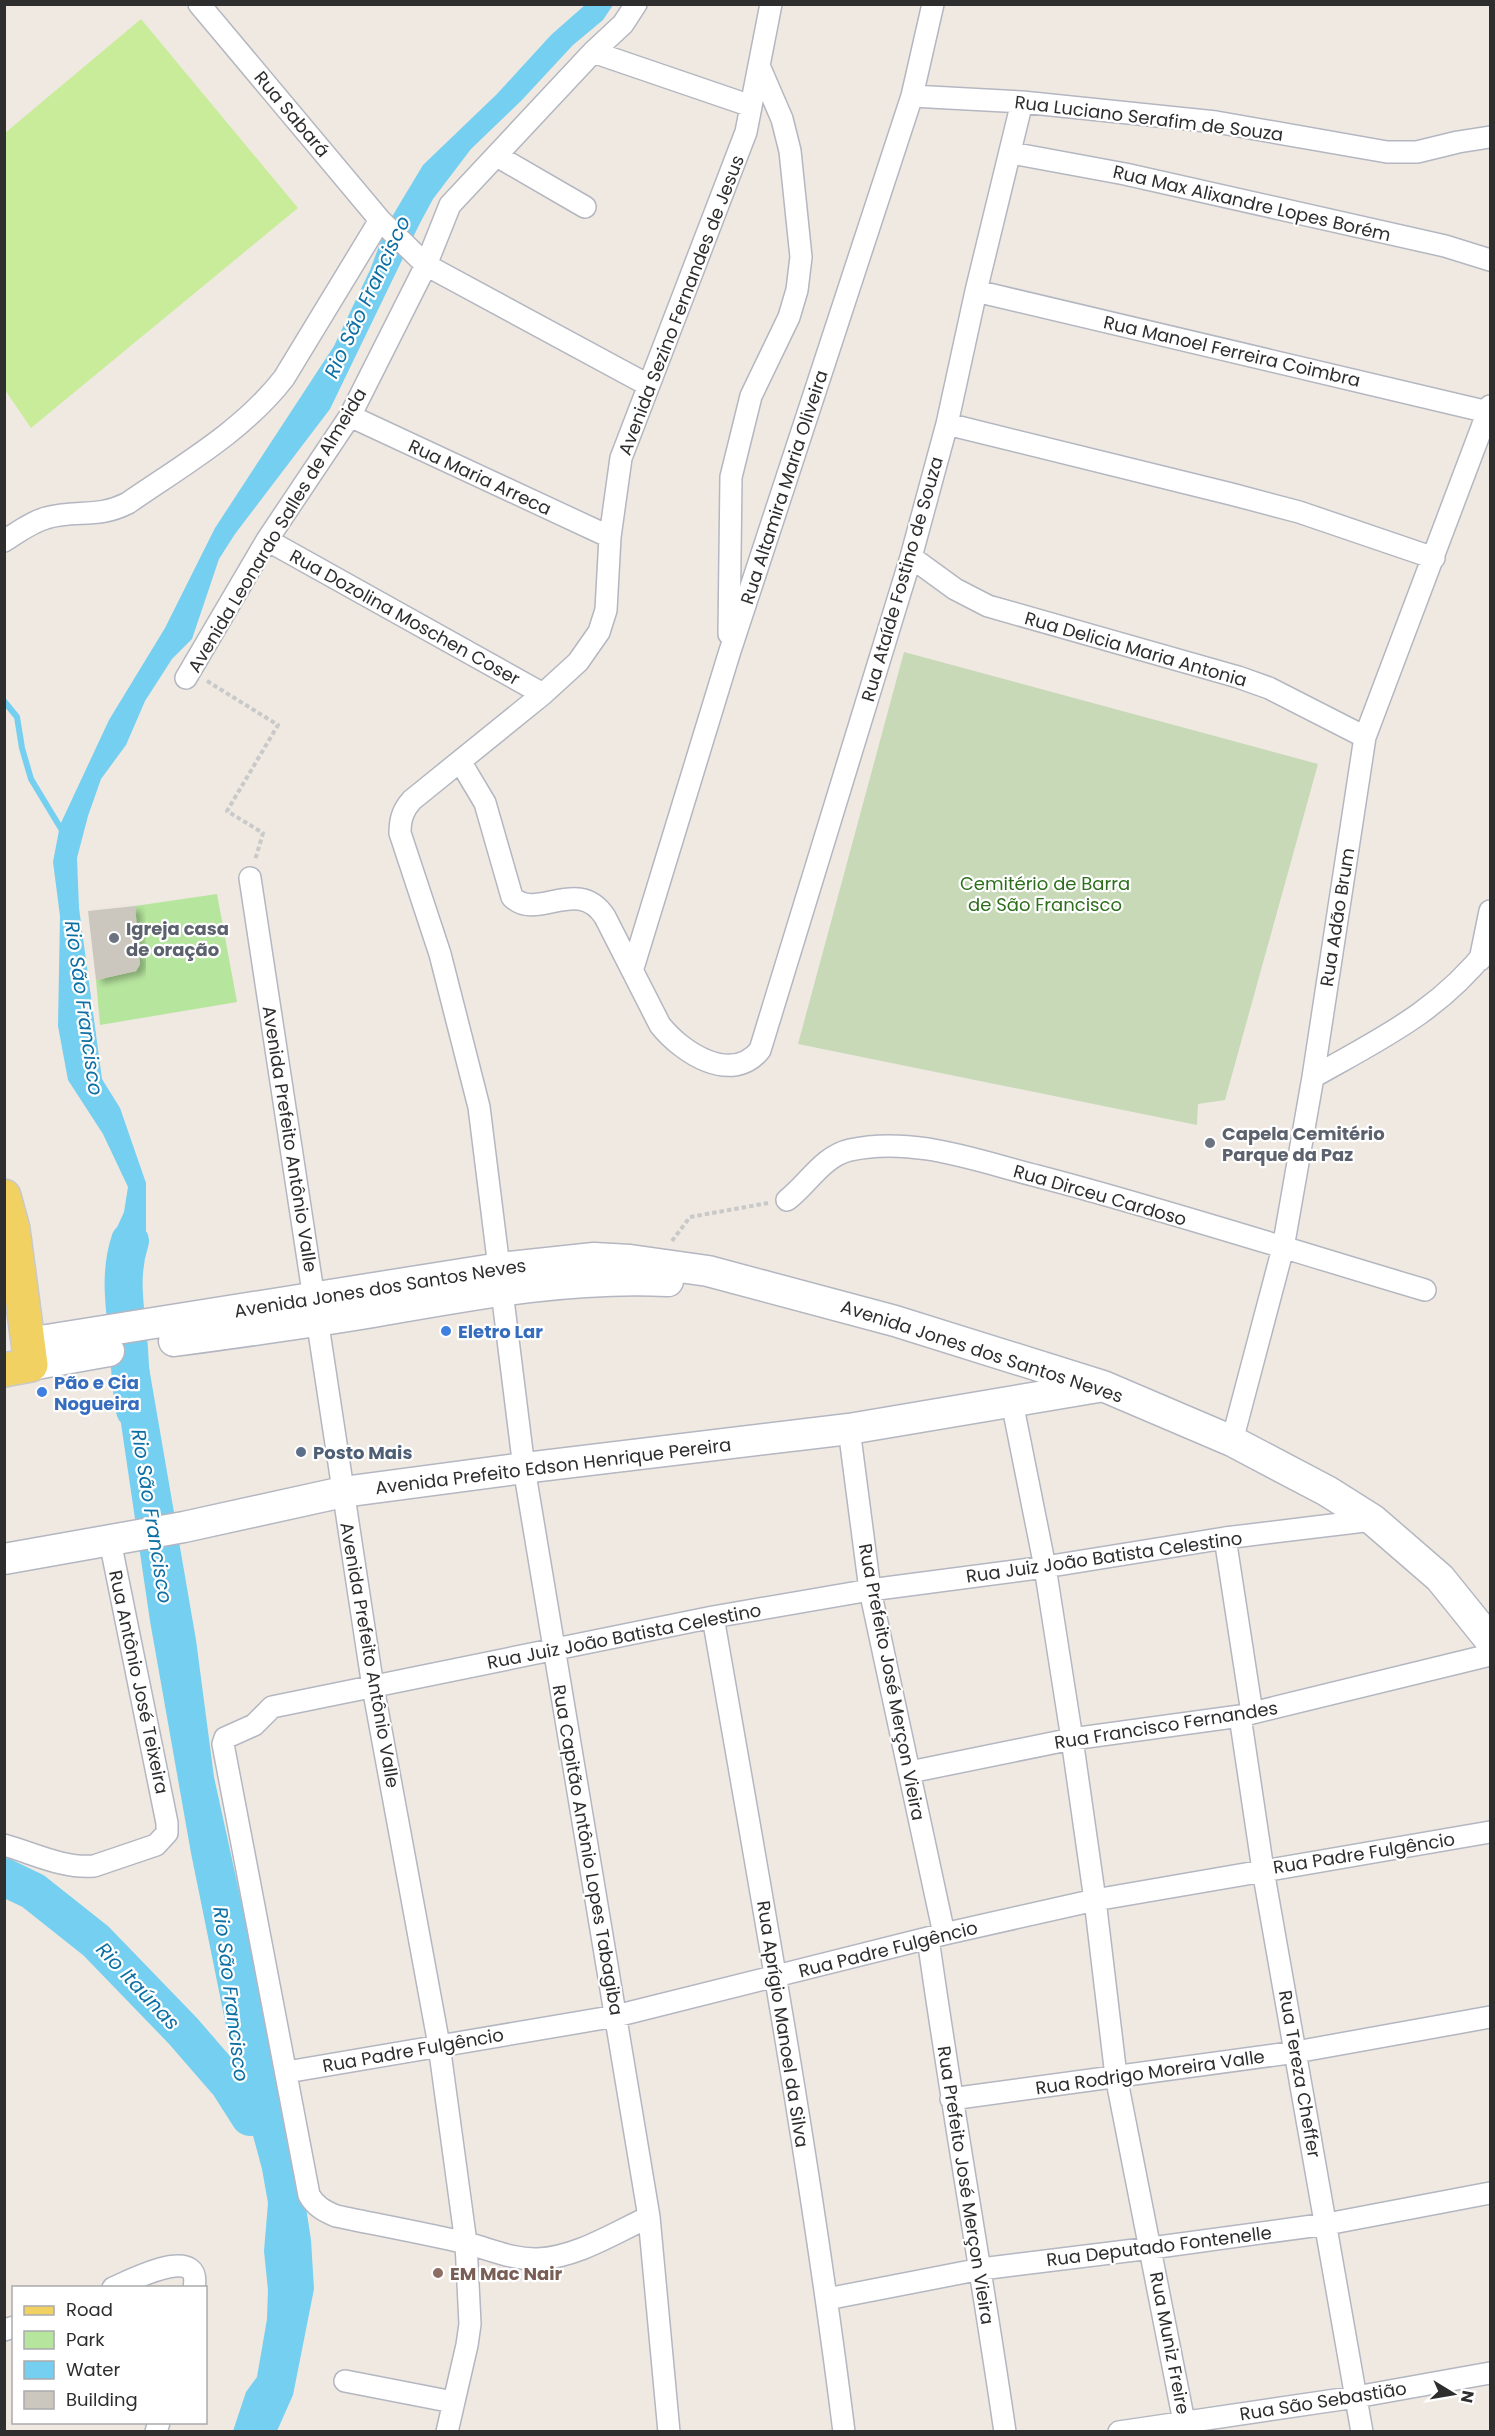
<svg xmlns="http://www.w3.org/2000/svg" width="1495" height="2436" font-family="Poppins,sans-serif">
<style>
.green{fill:#b6e59e}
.cemetery{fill:#c8d9b8}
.pitch{fill:#c9ec9a}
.water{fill:#75cff0}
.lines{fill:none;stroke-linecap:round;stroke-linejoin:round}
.stream{stroke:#75cff0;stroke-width:6}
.river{stroke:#75cff0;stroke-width:38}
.building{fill:#cbc7bf;filter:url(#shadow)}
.street-casing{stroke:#b4b7c1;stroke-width:24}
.secondary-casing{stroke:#b4b7c1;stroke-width:33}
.primary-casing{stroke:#c9c9c9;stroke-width:36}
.path{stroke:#c9c9c9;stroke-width:4;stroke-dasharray:4.5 3;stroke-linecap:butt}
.street{stroke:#fff;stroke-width:21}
.secondary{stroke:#fff;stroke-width:30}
.primary{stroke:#f2d163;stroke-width:33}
.worship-dot{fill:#6b7280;stroke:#fff;stroke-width:2}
.shop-dot{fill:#3f7fe0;stroke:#fff;stroke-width:2}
.service-dot{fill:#5c6f8a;stroke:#fff;stroke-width:2}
.education-dot{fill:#8d6e63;stroke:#fff;stroke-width:2}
.labels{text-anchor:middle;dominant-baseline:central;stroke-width:4.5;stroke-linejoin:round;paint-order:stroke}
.street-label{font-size:18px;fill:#2e2e2e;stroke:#fff}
.park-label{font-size:18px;fill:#2c6e1b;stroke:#fff}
.worship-label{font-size:18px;font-weight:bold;fill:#5b616d;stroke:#fff;text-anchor:start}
.shop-label{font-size:18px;font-weight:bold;fill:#366cbe;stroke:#fff;text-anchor:start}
.service-label{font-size:18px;font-weight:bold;fill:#4e5e75;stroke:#fff;text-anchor:start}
.education-label{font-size:18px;font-weight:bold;fill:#785e54;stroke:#fff;text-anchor:start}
.water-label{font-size:20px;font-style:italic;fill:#0d6fa3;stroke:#fff}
</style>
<defs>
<filter id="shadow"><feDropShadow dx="6" dy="4" stdDeviation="3" flood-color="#0004"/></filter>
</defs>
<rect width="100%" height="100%" fill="#efe9e1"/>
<path class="green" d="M217 894 237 1002 100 1025 96 980 135 971V906Z"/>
<path class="cemetery" d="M904 652 1318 764 1225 1100 1198 1104 1197 1125 798 1044Z"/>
<path class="pitch" d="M141 19 298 208 31 428 5 390V133Z"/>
<path class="water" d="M585 5H613L603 20 573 45 521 101 471 149 433 199 419 225 330 409 235 534 219 559 192 639 172 659 145 701 126 745 101 779 88 816 77 858 79 908 102 1079 120 1108 146 1183V1230L132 1252 137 1288 116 1291 110 1243 124 1212 128 1187 103 1134 68 1080 58 1026 60 916 53 862 60 825 109 720 165 628 215 528 334 346 370 270 387 225 423 165 497 94 551 35Z
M140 1356H147L196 1640 214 1777 258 1978 279 2096 301 2175 311 2240 314 2289 293 2395 277 2431H233L246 2392 257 2377 267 2319 268 2290 264 2251 268 2203 262 2169 234 2065 191 1853 150 1621 112 1362Z"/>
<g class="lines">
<path class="stream" d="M4 701 17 717 22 748 31 779 63 832"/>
<path class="river" d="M130 1241C118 1277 126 1312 129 1349 130 1370 131 1390 135 1410
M4 1877 33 1891 96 1941 183 2031 229 2084 250 2117"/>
</g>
<path class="building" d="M135 906 140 964 136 971 96 980 88 911Z"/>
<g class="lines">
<g class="street-casing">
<path id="street" d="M199 4 380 220 426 265 648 385
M593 52 751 106
M912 96 1022 102 1216 122 1387 152H1417L1458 142 1490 137
M1011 153 1125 174 1445 246 1490 260
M497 156 585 207
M976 291 1488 412
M350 416 610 537
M947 424 1231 494 1299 512 1434 558
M267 540 543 694
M4 541C17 533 31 522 46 518 76 509 97 519 128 503 183 465 243 431 284 378L380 220
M911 557 955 589 988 606 1238 677 1269 688 1365 737
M729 634 731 477 751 396 789 317 797 290 801 257 790 151 782 119 760 68
M186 678 267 540 350 416 426 265 450 205 593 52 623 24 636 4
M460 761 485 803 512 897C537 922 578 875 605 917L660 1025C682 1053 732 1085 760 1050L911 557 947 424 976 291 1022 102
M250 878 373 1687 439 2045 466 2243 470 2324 467 2345 447 2432
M1480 960 1490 911
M633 968 729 654 912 96 933 4
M1313 1077C1382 1038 1440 1011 1490 946
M787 1200C808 1184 823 1156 850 1150 913 1136 977 1161 1037 1176 1167 1210 1296 1252 1425 1290
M1012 1402 1045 1567 1072 1739 1095 1900 1116 2076 1186 2432
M849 1429 870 1590 944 1934
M1232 1441 1283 1248 1313 1077 1365 737 1490 406
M1225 1538 1252 1713
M713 1617C760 1888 810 2159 844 2432
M1240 1716 1263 1870 1362 2432
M910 1772 1072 1739 1240 1716 1490 1655
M4 1845C33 1853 64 1869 94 1866L156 1845 167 1833V1823L110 1541
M928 1938C951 2103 981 2267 1005 2432
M287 2072 616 2016 944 1934 1095 1900 1490 1832
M951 2099 1296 2052 1490 2017
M649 2217C614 2233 577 2257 538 2259 513 2260 490 2249 466 2243 423 2233 379 2225 336 2216 324 2211 315 2206 309 2195L223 1744 225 1738 254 1725 272 1707 713 1617 870 1590 1045 1567 1225 1538 1373 1520
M113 2288C130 2281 203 2242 194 2288
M827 2299 981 2269 1151 2248 1327 2224 1490 2193
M4 2330 14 2327
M345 2381 453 2402
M156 2432 159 2422
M669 2432 649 2217 524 1468 479 1107 440 954 400 833C400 819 403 810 412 800L543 694 578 662 599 632 606 610 610 537 621 458 746 132 771 4
M1119 2432 1356 2397 1490 2373"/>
</g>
<g class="secondary-casing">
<path id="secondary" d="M174 1341C241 1332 307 1323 373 1312 471 1295 569 1276 668 1281
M28 1343 500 1268 594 1258 630 1260 708 1271 895 1321 1103 1386 1232 1441 1327 1491 1373 1520 1440 1578 1490 1640
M31 1365 109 1351
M4 1559 184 1527 343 1492 524 1468 849 1429 1098 1387"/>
</g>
<g class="primary-casing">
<path id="primary" d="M4 1196 13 1229 31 1365 4 1370"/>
</g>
<path class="path" d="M207 681 278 725 227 811 263 833 255 860
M672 1241 690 1217 768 1203"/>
<use href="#street" class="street"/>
<use href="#secondary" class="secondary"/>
<use href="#primary" class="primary"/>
</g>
<g class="worship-dot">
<circle cx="114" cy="938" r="6"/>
<circle cx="1210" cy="1143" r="6"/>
</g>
<g class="shop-dot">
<circle cx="446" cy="1331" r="6"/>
<circle cx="42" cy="1392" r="6"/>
</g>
<circle class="service-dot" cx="301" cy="1452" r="6"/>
<circle class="education-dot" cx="438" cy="2273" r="6"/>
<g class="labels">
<g class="street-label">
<text transform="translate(292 114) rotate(50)">Rua Sabará</text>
<text transform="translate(1149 118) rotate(7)">Rua Luciano Serafim de Souza</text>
<text transform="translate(1252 203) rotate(13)">Rua Max Alixandre Lopes Borém</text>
<text transform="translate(681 305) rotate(-69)">Avenida Sezino Fernandes de Jesus</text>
<text transform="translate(1232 351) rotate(13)">Rua Manoel Ferreira Coimbra</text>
<text transform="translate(480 477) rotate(25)">Rua Maria Arreca</text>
<text transform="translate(784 487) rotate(-72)">Rua Altamira Maria Oliveira</text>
<text transform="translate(277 530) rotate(-59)">Avenida Leonardo Salles de Almeida</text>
<text transform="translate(902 579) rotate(-74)">Rua Ataíde Fostino de Souza</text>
<text transform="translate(405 617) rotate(29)">Rua Dozolina Moschen Coser</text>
<text transform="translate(1136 649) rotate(16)">Rua Delicia Maria Antonia</text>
<text transform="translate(1337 917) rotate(-81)">Rua Adão Brum</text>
<text transform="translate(290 1139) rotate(81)">Avenida Prefeito Antônio Valle</text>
<text transform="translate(1100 1195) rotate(16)">Rua Dirceu Cardoso</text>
<text transform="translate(380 1288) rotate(-9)">Avenida Jones dos Santos Neves</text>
<text transform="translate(982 1351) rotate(18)">Avenida Jones dos Santos Neves</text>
<text transform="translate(553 1466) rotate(-7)">Avenida Prefeito Edson Henrique Pereira</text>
<text transform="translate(1104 1557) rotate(-8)">Rua Juiz João Batista Celestino</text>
<text transform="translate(624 1636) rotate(-11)">Rua Juiz João Batista Celestino</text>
<text transform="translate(370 1655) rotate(80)">Avenida Prefeito Antônio Valle</text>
<text transform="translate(139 1682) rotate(78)">Rua Antônio José Teixeira</text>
<text transform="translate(892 1682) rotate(79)">Rua Prefeito José Merçon Vieira</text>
<text transform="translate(1166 1725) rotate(-9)">Rua Francisco Fernandes</text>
<text transform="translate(588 1850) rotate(80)">Rua Capitão Antônio Lopes Tabagiba</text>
<text transform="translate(1364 1853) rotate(-9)">Rua Padre Fulgêncio</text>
<text transform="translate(888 1949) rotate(-14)">Rua Padre Fulgêncio</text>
<text transform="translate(783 2024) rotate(81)">Rua Aprígio Manoel da Silva</text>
<text transform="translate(413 2050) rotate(-10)">Rua Padre Fulgêncio</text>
<text transform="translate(1150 2072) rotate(-8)">Rua Rodrigo Moreira Valle</text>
<text transform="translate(1300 2074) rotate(80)">Rua Tereza Cheffer</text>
<text transform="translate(966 2185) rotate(81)">Rua Prefeito José Merçon Vieira</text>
<text transform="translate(1159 2246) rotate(-7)">Rua Deputado Fontenelle</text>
<text transform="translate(1170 2343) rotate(79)">Rua Muniz Freire</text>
<text transform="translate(1323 2401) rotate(-9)">Rua São Sebastião</text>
</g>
<g class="park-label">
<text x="1045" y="883">Cemitério de Barra<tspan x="1045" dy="21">de São Francisco</tspan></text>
</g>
<g class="worship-label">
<text x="126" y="928">Igreja casa<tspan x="126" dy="21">de oração</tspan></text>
<text x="1222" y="1133">Capela Cemitério<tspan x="1222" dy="21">Parque da Paz</tspan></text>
</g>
<g class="shop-label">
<text x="458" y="1331">Eletro Lar</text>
<text x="54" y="1382">Pão e Cia<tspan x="54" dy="21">Nogueira</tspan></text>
</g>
<g class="service-label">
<text x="313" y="1452">Posto Mais</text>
</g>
<g class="education-label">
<text x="450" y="2273">EM Mac Nair</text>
</g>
<g class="water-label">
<text transform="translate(367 297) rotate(-65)">Rio São Francisco</text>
<text transform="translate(84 1008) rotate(82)">Rio São Francisco</text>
<text transform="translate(152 1516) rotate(81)">Rio São Francisco</text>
<text transform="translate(138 1986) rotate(47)">Rio Itaúnas</text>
<text transform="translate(231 1994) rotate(83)">Rio São Francisco</text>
</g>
</g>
<rect width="1495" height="2436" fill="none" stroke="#2e2e2e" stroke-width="12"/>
<rect x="12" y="2286" width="195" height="138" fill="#ffffff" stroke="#ababab" stroke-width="1.5"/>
<rect x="24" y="2306" width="30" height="9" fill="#f2d163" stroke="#ababab" stroke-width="1.5"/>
<text x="66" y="2316" font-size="18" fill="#2e2e2e">Road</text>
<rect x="24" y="2331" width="30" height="18" fill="#b6e59e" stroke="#ababab" stroke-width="1.5"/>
<text x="66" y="2346" font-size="18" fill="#2e2e2e">Park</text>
<rect x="24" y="2361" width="30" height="18" fill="#75cff0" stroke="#ababab" stroke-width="1.5"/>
<text x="66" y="2376" font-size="18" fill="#2e2e2e">Water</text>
<rect x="24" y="2391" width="30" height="18" fill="#cbc7bf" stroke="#ababab" stroke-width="1.5"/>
<text x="66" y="2406" font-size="18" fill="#2e2e2e">Building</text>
<g transform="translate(1453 2394) rotate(101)" stroke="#ffffff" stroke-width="4.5" paint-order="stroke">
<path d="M0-4.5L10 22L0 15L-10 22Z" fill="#2e2e2e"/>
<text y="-9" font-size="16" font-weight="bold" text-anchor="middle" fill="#2e2e2e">N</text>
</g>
</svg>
